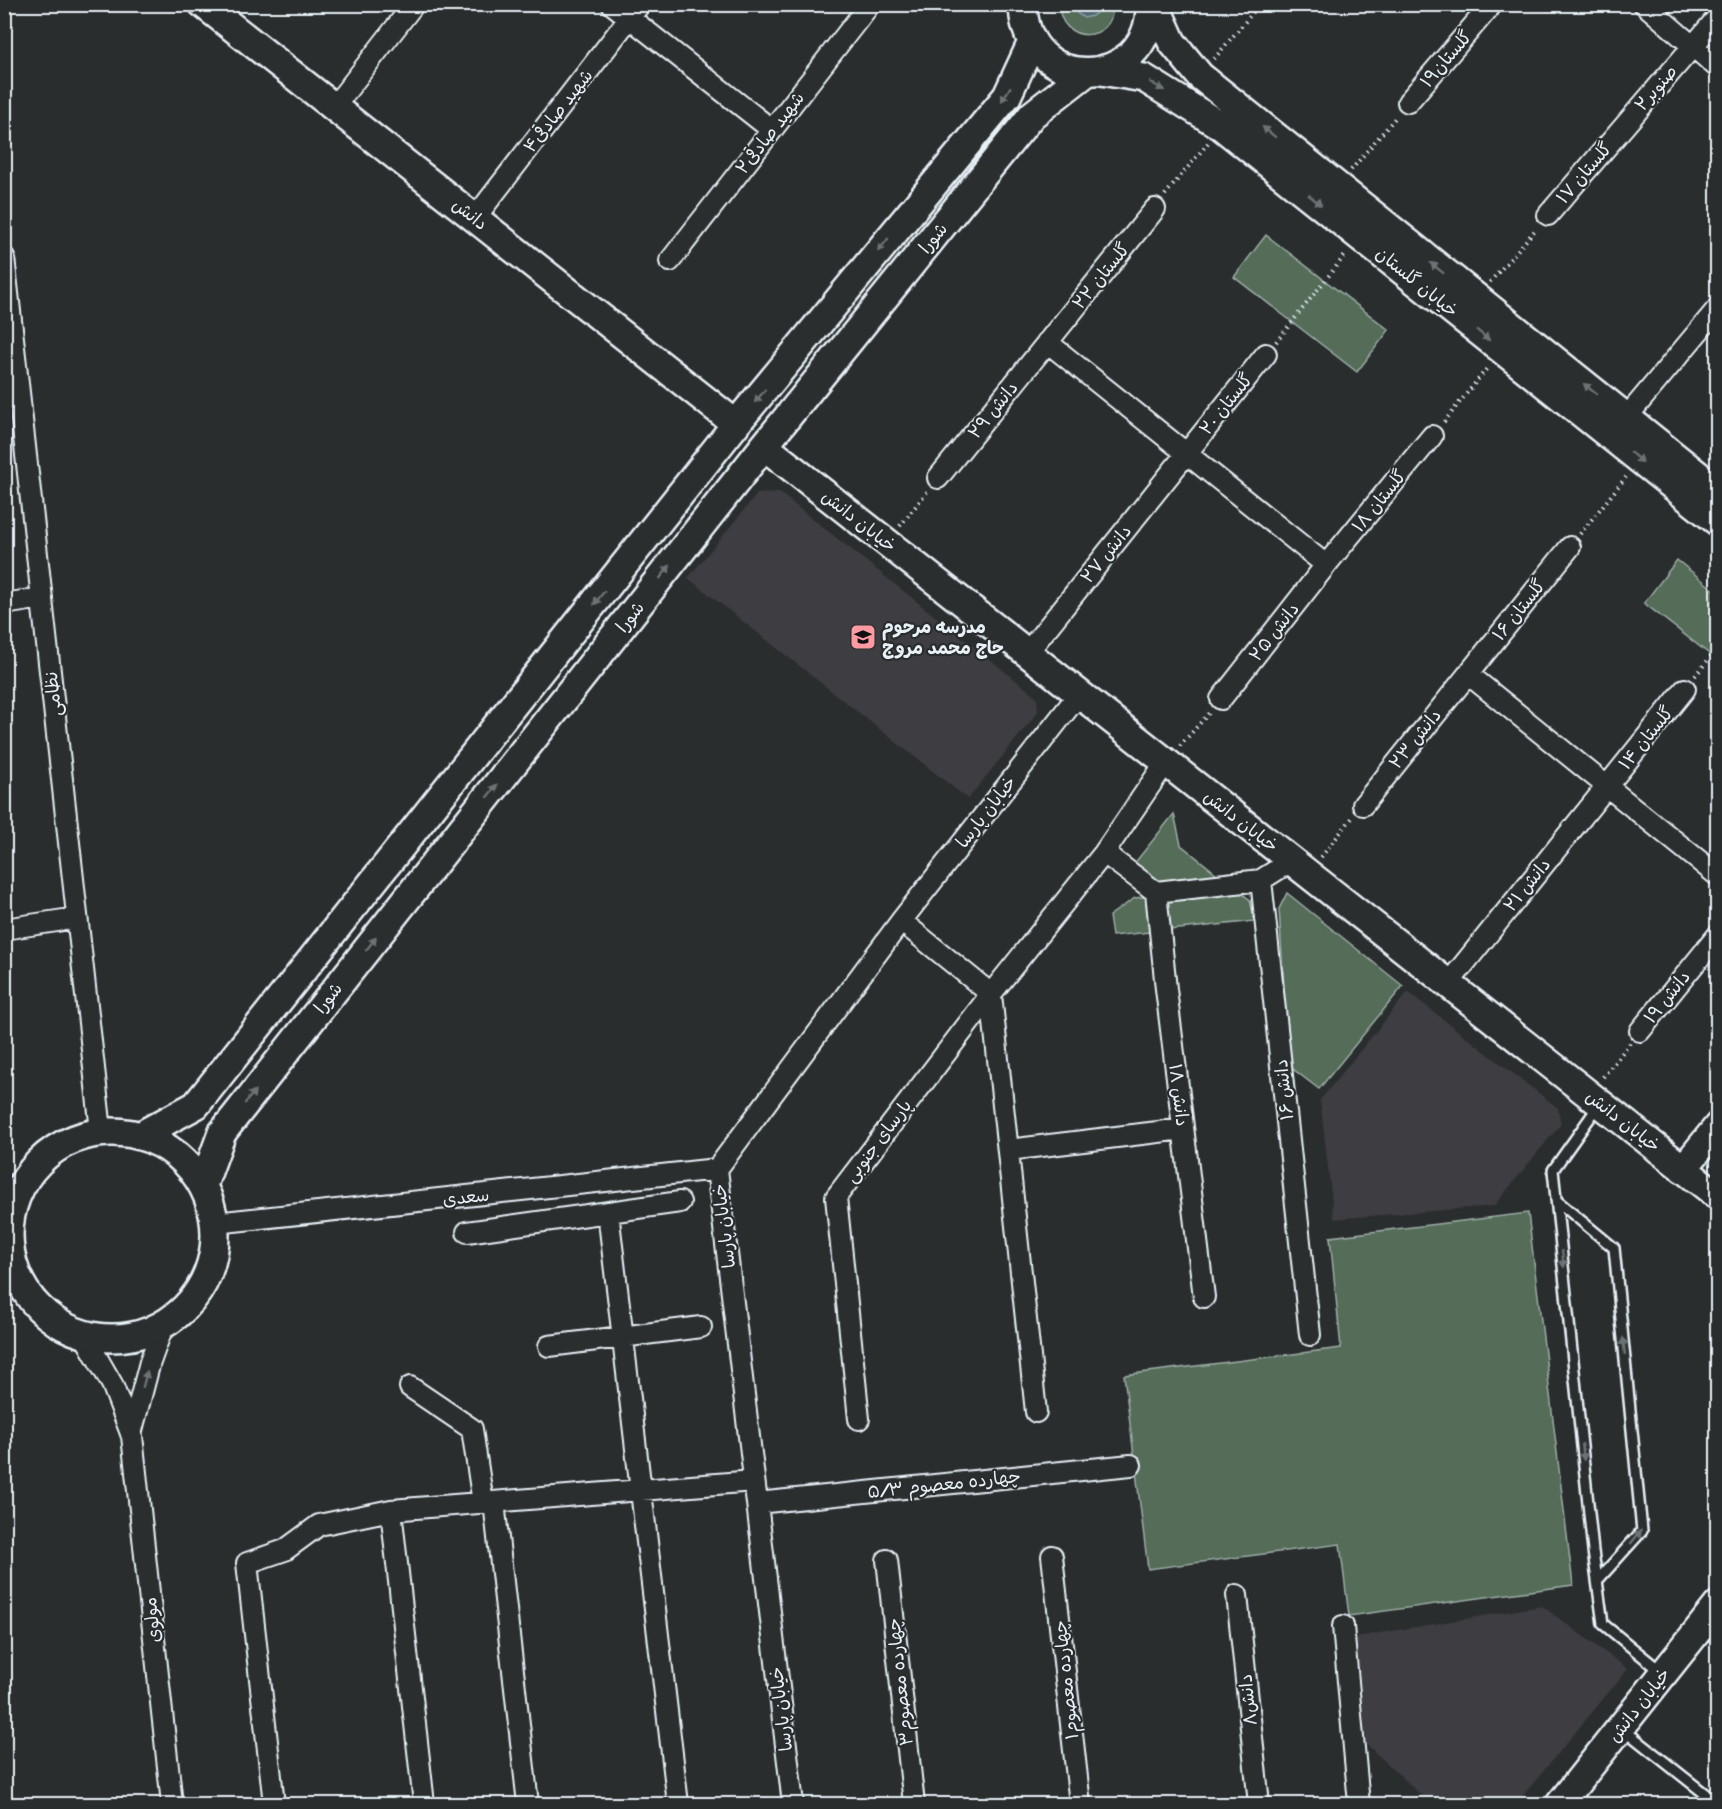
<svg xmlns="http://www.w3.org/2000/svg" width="1722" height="1809" font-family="Sriracha,'Playpen Sans Arabic',sans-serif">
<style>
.built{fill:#3c3c42}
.green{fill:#546c59;stroke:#9eaea8;stroke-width:1.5}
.water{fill:#4e6873;stroke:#8c9fa8;stroke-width:1.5}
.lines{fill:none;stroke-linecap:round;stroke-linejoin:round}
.lane-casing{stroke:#e8f1f8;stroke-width:14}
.street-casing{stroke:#e8f1f8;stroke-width:24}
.secondary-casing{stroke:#e8f1f8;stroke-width:32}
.path{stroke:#e8f1f8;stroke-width:4;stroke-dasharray:1.5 4.5;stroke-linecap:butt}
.lane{stroke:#2a2d2e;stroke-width:9}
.street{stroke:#2a2d2e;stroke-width:20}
.secondary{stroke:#2a2d2e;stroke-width:27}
.oneway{fill:#6c7275}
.labels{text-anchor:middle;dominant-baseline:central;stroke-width:4.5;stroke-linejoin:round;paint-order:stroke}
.street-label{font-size:18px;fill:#e8f1f8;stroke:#2a2d2e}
.poi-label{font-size:18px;font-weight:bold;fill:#e8f1f8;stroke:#2a2d2e;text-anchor:start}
</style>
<rect width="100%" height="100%" fill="#2a2d2e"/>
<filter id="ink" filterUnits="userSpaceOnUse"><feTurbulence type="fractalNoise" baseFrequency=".0167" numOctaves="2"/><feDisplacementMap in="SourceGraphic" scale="12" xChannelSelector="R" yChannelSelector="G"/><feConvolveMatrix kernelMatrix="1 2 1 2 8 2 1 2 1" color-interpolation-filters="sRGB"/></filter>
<g filter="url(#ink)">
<path class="built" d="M780 493 1037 697 1038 712 968 799 688 578 757 494Z
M1408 992 1558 1108 1561 1124 1494 1206 1334 1219 1320 1100Z
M1542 1606 1628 1669 1516 1804H1431L1366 1744 1356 1637Z"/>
<path class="green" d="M1059 5H1075V9H1097V5H1113C1114 44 1060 45 1059 5Z
M1266 235 1389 330 1357 372 1234 277Z
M1677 560 1717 592V660L1644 603Z
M1174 814 1181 845 1217 874 1158 883 1133 865Z
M1234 887 1250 900 1255 921 1112 936 1109 916 1135 898Z
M1287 893 1403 986 1319 1089 1289 1066 1279 909Z
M1528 1213 1573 1585 1349 1616 1340 1544 1148 1569 1124 1375 1341 1348 1330 1237Z"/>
<path class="water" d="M1075 5H1097L1096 13 1092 16 1084 18 1077 13Z"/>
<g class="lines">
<g class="lane-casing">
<path id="lane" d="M1599 1105 1553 1170 1593 1551 1603 1624 1663 1673
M1556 1200 1614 1248 1642 1531 1597 1581
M1623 1729 1718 1804"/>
</g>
<g class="street-casing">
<path id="street" d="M612 4 772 130
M1644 4 1718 68
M1408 102 1492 4
M334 107 414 4
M1548 215 1718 17
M475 218 640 4
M4 257 101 1131
M670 261 870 4
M1047 342 1326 565
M1626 418 1718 308
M938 478 1155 209
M4 604 42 598
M1027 653 1266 354
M1468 674 1718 876
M1221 699 1326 565 1432 436
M1363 805 1570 547
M1104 853 1156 892 1261 880
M1291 861 1261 880 1310 1335
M1156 892 1166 989 1204 1297
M901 921 991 994 1036 1412
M4 929 77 918
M1448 984 1685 689
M1640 1031 1718 935
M1008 1150 1183 1129
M608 1212 678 1804
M4 1213 13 1206
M215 1223 717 1169
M467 1232 680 1202
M4 1280 21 1285
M84 1335 112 1384 132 1436 172 1804
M549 1346 701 1327
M410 1387 472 1429 483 1503
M859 1419 836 1197 991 994 1104 853 1166 762
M131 1434 150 1362 163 1326
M494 1502 528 1804
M757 1503 1131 1465
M391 1510 424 1804
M1052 1556 1080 1804
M887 1560 914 1804
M1237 1595 1259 1804
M1343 1626 1359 1804
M274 1804 247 1563 285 1550 319 1525 391 1510 754 1481
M793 1804 717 1169 901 921 1079 694"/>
</g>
<g class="secondary-casing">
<path id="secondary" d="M203 4 736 424
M1023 4C1024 96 1152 92 1150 4
M1155 4 1172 42 1200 76 1718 491
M1101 71 1144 78 1221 126 1718 522
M764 446 1718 1196
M9 1235a103 103 0 1 1 206 0a103 103 0 1 1-206 0Z
M141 1135 196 1105 736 424 1007 96 1032 42
M1683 1169 1718 1126
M203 1185 222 1133 764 446 1032 115 1087 72
M1560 1804 1718 1605"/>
</g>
<path class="path" d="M1214 59 1260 4
M1351 170 1396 117
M1165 195 1208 143
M1490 282 1536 229
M1276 342 1346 254
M1444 422 1488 367
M900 526 927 492
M1580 534 1626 477
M1695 676 1718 648
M1180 746 1209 713
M1321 857 1352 818
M1603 1077 1630 1043"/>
<use href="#lane" class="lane"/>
<use href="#street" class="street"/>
<use href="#secondary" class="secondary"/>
</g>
<defs><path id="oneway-solid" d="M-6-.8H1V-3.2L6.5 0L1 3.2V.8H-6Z" transform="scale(1.5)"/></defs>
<g class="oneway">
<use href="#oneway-solid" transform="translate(1157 86) rotate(30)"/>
<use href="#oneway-solid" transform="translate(1006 94) rotate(122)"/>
<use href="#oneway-solid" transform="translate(1269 132) rotate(-141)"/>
<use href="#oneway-solid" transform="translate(1315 200) rotate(39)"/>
<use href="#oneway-solid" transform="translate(883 245) rotate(129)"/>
<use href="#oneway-solid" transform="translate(1437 268) rotate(-141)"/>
<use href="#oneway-solid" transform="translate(1483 335) rotate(39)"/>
<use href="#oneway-solid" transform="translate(1590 389) rotate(-141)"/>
<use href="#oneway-solid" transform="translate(760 396) rotate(129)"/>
<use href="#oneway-solid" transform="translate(1636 457) rotate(39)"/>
<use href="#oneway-solid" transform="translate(665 572) rotate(-52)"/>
<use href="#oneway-solid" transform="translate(599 598) rotate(128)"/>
<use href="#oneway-solid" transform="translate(492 791) rotate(-52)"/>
<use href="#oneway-solid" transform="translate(371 944) rotate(-52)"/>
<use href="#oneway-solid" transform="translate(250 1097) rotate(-52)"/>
<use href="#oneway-solid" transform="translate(1563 1259) rotate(84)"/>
<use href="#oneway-solid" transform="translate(1624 1346) rotate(-96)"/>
<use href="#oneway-solid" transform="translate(145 1379) rotate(-75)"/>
<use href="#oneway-solid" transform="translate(1583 1452) rotate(84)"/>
<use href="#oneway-solid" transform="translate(1636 1537) rotate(-52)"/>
</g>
</g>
<defs>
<g id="school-square" transform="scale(1.35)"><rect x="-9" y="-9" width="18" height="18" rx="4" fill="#ff9aa2" stroke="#2a2d2e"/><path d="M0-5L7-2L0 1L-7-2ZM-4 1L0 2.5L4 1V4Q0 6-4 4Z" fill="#111"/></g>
</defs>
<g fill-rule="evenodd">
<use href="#school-square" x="863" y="637"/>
</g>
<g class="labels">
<g class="street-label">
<text transform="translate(1446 59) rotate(-49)">گلستان۱۹</text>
<text transform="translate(1656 88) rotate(-49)">صنوبر۲</text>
<text transform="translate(558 111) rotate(-52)">شهید صادقی۴</text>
<text transform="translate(770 133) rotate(-52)">شهید صادقی۲</text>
<text transform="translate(1584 173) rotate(-49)">گلستان ۱۷</text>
<text transform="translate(470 214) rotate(38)">دانش</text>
<text transform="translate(933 238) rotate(-51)">شورا</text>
<text transform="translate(1101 276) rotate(-51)">گلستان ۲۲</text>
<text transform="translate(1417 282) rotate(39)">خیابان گلستان</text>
<text transform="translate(1226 404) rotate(-51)">گلستان ۲۰</text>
<text transform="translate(993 410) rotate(-51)">دانش ۲۹</text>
<text transform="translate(1379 501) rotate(-51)">گلستان ۱۸</text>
<text transform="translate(859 521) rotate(38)">خیابان دانش</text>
<text transform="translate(1106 554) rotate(-51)">دانش ۲۷</text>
<text transform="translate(1519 610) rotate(-51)">گلستان ۱۶</text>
<text transform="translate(630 617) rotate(-52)">شورا</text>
<text transform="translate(1274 632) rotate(-52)">دانش ۲۵</text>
<text transform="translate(53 694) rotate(-96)">نظامی</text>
<text transform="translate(1646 738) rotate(-51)">گلستان ۱۴</text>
<text transform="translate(1415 739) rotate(-51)">دانش ۲۳</text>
<text transform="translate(986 812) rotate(-52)">خیابان پارسا</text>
<text transform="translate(1241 821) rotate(38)">خیابان دانش</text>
<text transform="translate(1527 885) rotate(-51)">دانش ۲۱</text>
<text transform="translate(1667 997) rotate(-51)">دانش ۱۹</text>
<text transform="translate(328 998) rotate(-52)">شورا</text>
<text transform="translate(1284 1090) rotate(-96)">دانش ۱۶</text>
<text transform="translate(1179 1095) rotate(83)">دانش ۱۸</text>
<text transform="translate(1623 1121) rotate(38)">خیابان دانش</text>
<text transform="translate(878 1141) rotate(-53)">پارسای جنوبی</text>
<text transform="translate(466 1197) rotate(-6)">سعدی</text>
<text transform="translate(724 1226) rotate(-97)">خیابان پارسا</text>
<text transform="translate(944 1484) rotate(-6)">چهارده معصوم ۵/۳</text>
<text transform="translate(152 1620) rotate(-96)">مولوی</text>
<text transform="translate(1066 1680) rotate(-96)">چهارده معصوم۱</text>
<text transform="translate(900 1682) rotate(-96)">چهارده معصوم۳</text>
<text transform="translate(1248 1700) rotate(-96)">دانش۸</text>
<text transform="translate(1639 1705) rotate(-52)">خیابان دانش</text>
<text transform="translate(781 1709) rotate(-97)">خیابان پارسا</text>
</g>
<g class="poi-label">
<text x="882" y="627">مدرسه مرحوم<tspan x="882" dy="21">حاج محمد مروج</tspan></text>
</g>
</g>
<rect width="1722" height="1809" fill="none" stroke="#2a2d2e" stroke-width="24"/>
<rect x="12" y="12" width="1698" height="1785" fill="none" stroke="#e8f1f8" stroke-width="2" filter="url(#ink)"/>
</svg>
